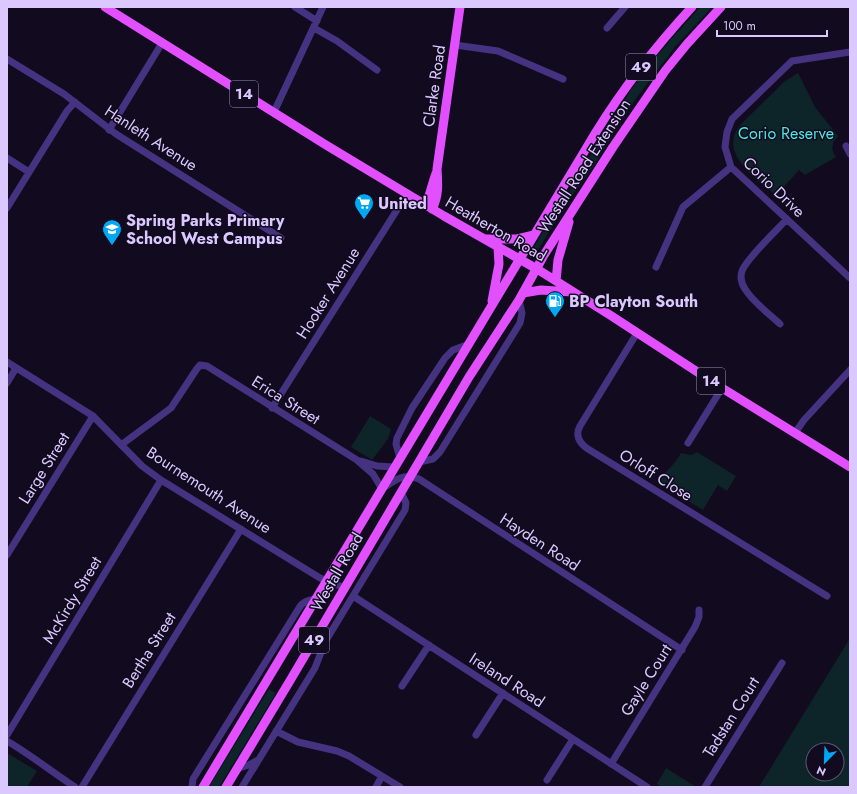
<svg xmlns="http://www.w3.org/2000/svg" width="857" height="794" font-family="Jost,sans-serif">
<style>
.green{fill:#0d2429;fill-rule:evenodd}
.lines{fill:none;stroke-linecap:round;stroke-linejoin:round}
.minor{stroke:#453281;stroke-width:7}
.major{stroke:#e24fff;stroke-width:9}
.labels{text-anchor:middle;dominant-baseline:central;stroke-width:3;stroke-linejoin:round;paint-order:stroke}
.shield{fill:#120a1e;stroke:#9e8fbc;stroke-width:1}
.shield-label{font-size:15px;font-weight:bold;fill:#dac8ff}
.street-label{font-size:16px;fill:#dac8ff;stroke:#120a1e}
.park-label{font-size:16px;fill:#4ce7e0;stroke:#120a1e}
.poi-label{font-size:16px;font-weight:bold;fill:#dac8ff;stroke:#120a1e;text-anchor:start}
</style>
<rect width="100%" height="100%" fill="#120a1e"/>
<path class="green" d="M700 7H712L675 47 635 100 613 134 593 167 567 203 538 250 537 252 532 250 561 201 563 202 615 114 631 90 655 58Z
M798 73 815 107 838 136C831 143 831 150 836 157L805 175 799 170 776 196C757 178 716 153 741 124L785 81Z
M370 416 391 429 388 439 372 460 351 447Z
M697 452 736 476 727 491 718 485 703 510 657 482 676 461 681 453 691 455Z
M850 638V787H759ZM813 750H837V774H813Z
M269 689 276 693 219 787H209Z
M7 753 37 771 27 787H7Z
M666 768 696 787H662L657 784Z"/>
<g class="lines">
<path class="minor" d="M295 7 317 21
M314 28 337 41 377 70
M607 28 625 7
M455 45 498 51 563 79
M850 52 792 61 732 119 727 132 725 147 731 167 850 278
M7 59 64 94 116 134 281 238
M274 112 323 7
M109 130 162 43
M846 146 850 154
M7 158 29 172
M7 208 67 111 75 102
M656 267 683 207 731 167
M780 324C768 313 753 302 745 289 741 283 740 277 742 271 746 259 777 230 787 219
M637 333 580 426C575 435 579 443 588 449L827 596
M7 362 93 416 142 466 161 480 320 578 345 588
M7 383 16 368
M272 408 407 194
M795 433 804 420 850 370
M688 443 722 388
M121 445 171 408 196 370 200 365 207 366 357 460 373 474 382 489C395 480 402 473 419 479L682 650
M400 458 396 444 397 438 412 408 445 358 453 350 469 344
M361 461 377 466 394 467
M419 462 433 459 440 452 520 323 522 313 519 300
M7 555 93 416
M353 596 647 787
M402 686 429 645
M276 731 298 742 337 751 349 756 400 787
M7 735 161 480
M476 735 503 693
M7 741C31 755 52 772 75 787
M611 764 695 627 699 617V610
M236 769 249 765 258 760
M547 780 573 739
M82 787 241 529
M192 787 193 779 299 608C303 601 309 600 317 599
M242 787 315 668 325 642 405 510 406 503 401 492
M376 787 382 776
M705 787 782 663"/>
<path class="major" d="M105 7 326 145 444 216 537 269 610 315 722 388 850 467
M425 205C431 194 432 182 437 171
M432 209C439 197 438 183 437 169L460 7
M486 239H517L534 235
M556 281 558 260 569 222
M523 293 541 290 572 292
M492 301 499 264 498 247
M203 787 596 132C624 87 656 46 692 7
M226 787 291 679 469 377 519 300 544 255 613 147 665 71 687 44 721 7"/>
</g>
<defs>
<g id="supermarket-pin" transform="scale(1)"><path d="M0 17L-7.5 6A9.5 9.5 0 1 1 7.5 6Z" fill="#00a7f3" stroke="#120a1e"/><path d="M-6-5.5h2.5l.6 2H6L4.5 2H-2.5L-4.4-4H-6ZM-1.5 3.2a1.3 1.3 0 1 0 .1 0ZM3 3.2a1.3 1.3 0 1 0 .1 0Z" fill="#fff"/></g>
<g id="school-pin" transform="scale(1)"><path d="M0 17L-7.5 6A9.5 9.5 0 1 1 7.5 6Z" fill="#00a7f3" stroke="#120a1e"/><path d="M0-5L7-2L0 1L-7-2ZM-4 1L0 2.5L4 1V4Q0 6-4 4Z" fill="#fff"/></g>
<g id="fuel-pin" transform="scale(1)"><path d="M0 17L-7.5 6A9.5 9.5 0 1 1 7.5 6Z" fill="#00a7f3" stroke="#120a1e"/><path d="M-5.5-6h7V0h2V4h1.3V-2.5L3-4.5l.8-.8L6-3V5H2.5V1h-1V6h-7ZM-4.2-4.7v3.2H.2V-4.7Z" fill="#fff"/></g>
</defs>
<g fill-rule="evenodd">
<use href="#supermarket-pin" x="364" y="203"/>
<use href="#school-pin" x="112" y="229"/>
<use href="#fuel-pin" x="555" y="301"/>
</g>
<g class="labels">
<g class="shield">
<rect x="626" y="54" width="30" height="26" rx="3"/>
<rect x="230" y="81" width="28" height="26" rx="3"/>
<rect x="697" y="368" width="28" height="26" rx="3"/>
<rect x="299" y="627" width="30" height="26" rx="3"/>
</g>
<g class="shield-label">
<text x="641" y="67">49</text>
<text x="244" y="94">14</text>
<text x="711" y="381">14</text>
<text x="314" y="640">49</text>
</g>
<g class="street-label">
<text transform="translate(434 86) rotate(-82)">Clarke Road</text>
<text transform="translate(151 138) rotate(33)">Hanleth Avenue</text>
<text transform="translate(584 166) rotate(-57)">Westall Road Extension</text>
<text transform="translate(774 187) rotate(44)">Corio Drive</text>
<text transform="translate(496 229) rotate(30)">Heatherton Road</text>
<text transform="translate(328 293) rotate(-58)">Hooker Avenue</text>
<text transform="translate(286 400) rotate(32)">Erica Street</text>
<text transform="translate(44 468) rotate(-58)">Large Street</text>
<text transform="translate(656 475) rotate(32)">Orloff Close</text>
<text transform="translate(209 490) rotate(33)">Bournemouth Avenue</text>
<text transform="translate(540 542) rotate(33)">Hayden Road</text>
<text transform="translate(337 572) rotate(-60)">Westall Road</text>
<text transform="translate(72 600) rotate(-59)">McKirdy Street</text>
<text transform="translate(149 650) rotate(-58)">Bertha Street</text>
<text transform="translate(507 680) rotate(33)">Ireland Road</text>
<text transform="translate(646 680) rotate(-58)">Gayle Court</text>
<text transform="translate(731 717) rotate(-58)">Tadstan Court</text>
</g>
<g class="park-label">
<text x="786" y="133">Corio Reserve</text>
</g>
<g class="poi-label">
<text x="378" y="203">United</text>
<text x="126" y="220">Spring Parks Primary<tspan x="126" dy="18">School West Campus</tspan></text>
<text x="569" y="301">BP Clayton South</text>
</g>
</g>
<rect width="857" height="794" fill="none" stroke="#dac8ff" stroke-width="16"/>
<g transform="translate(825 762) rotate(203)"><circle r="19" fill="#120a1e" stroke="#625678"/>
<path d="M0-3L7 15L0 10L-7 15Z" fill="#00a7f3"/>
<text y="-6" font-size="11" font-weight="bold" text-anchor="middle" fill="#dac8ff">N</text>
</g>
<path d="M717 30v6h110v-6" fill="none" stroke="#dac8ff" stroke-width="2"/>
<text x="723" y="30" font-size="12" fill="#dac8ff" stroke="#120a1e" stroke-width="3" paint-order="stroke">100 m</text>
</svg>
